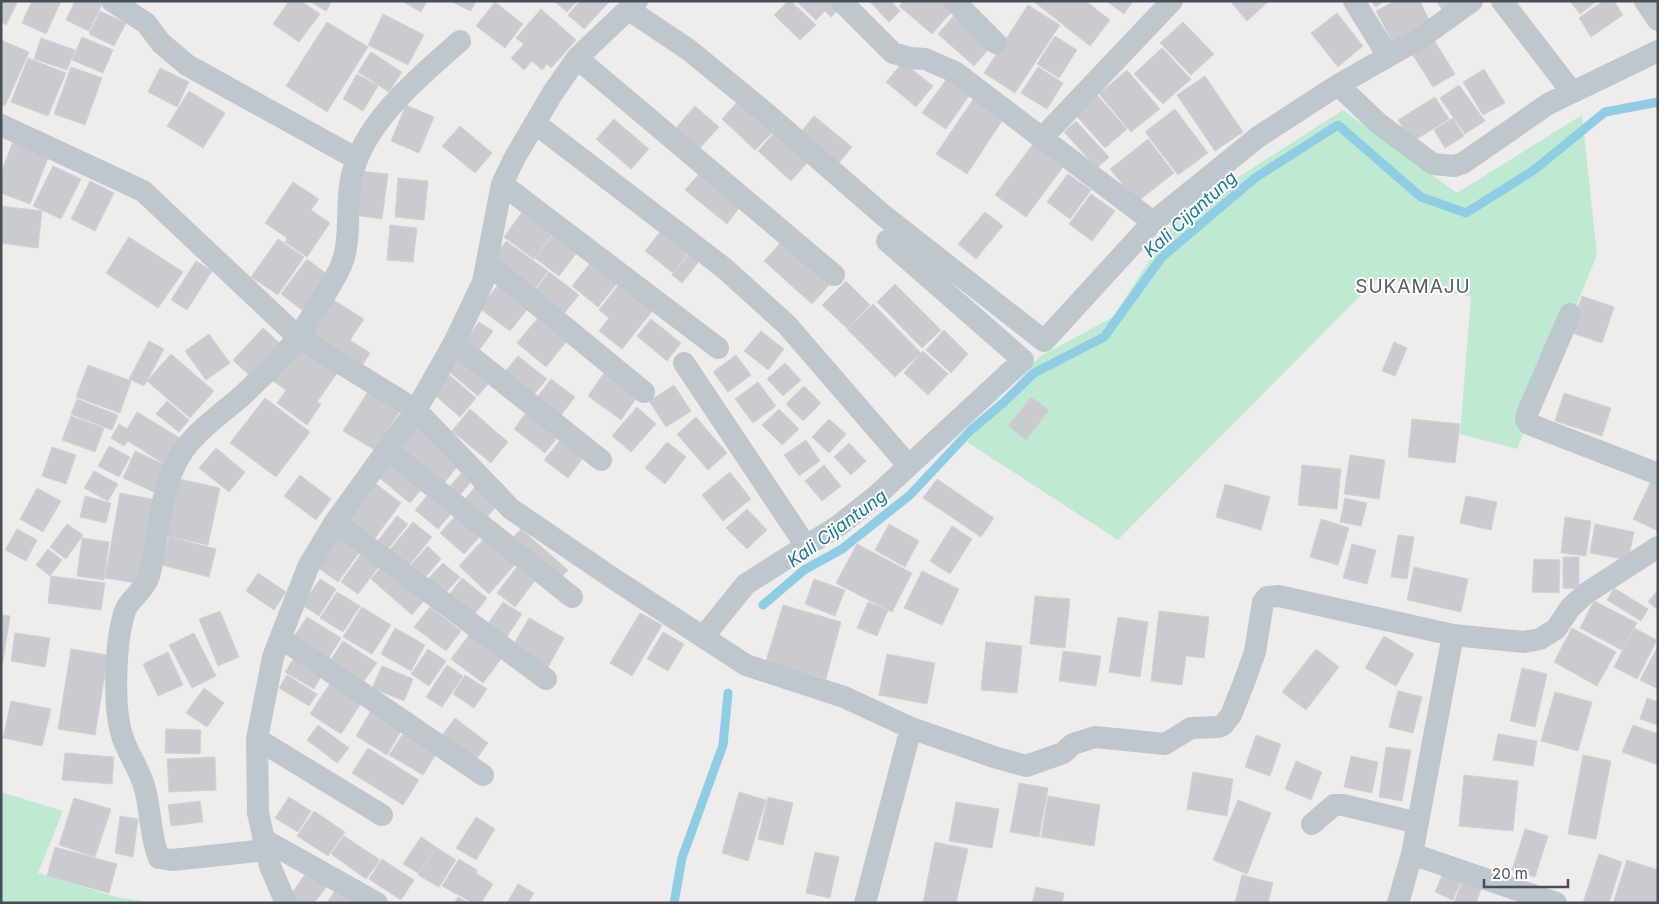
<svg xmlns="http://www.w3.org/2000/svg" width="1659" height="904" font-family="Inter,sans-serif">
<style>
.green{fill:#bdead1}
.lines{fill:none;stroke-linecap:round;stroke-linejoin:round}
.stream{stroke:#8ecde4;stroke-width:9}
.building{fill:#cacbd1;stroke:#d1d2d8}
.street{stroke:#bec6ce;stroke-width:22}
.labels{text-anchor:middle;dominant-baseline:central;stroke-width:4;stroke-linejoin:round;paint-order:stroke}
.water-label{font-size:18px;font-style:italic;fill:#18779a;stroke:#fff}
.quarter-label{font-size:19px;letter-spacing:1px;fill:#5a5c61;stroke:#fff}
</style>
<rect width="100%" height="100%" fill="#efecec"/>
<path class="green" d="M1343 110 1457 193 1582 115 1597 255 1517 449 1460 434 1471 297 1379 277 1118 540 967 442 1039 357 1113 317 1178 216Z
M1 792 63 811 38 873 116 897 156 903H1Z"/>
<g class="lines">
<path class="stream" d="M763 605 804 570 842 549 910 495 971 430 1003 403 1034 373 1104 337 1162 257 1255 178 1338 125 1421 197 1466 213 1534 170 1605 112 1658 102
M674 903 682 858 723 745 728 693"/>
</g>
<path class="building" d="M1 1H18L6 25 1 22Z
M32 1H61L46 34 22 23Z
M75 1H96L102 4 89 31 66 20Z
M289 1H301L320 14 299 42 273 24Z
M309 1H332L326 11Z
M402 1H427L421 12Z
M450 1H476L471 11Z
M554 1H577L567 12Z
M580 1H609V2L584 29 568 15Z
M788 1H791L816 25 800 40 774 15Z
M796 1H832L840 8 831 17 825 11 816 20Z
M869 1H891L900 11 889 22Z
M903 1H945L954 9 932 34 899 6Z
M1033 1H1086L1110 20 1090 46Z
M1106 1H1133L1124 14Z
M1230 1H1269L1247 21Z
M1371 1H1384L1376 7Z
M1395 1H1420L1431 24 1393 43 1376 11Z
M1436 1H1458L1443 11Z
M1570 1H1597L1580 14Z
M1603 1H1614L1623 15 1591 37 1579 18Z
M495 2 523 24 505 48 476 26Z
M1028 5 1060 25 1015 93 984 73Z
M541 9 576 40 551 68 547 64 542 70 532 61 524 70 511 58 524 44 516 38Z
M100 11 126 23 114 46 89 34Z
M958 11 994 43 974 66 938 34Z
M1337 13 1363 46 1338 67 1311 33Z
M383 14 424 35 408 65 368 45Z
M327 22 368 47 327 112 286 86Z
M1183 22 1214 54 1191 75 1160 43Z
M1055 36 1077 50 1059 78 1037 64Z
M82 37 113 50 103 73 72 60Z
M41 38 75 50 67 70 34 59Z
M1 40 29 52 5 106 1 104Z
M1434 40 1455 74 1433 87 1412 54Z
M1162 48 1191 79 1163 104 1134 74Z
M371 52 402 72 389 92 358 72Z
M28 58 66 73 48 116 11 102Z
M903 62 933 86 916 107 886 82Z
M71 67 102 78 85 125 54 114Z
M1038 67 1063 83 1047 109 1021 93Z
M160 68 189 82 177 107 148 92Z
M1484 69 1505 103 1483 115 1463 82Z
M1127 70 1160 109 1131 132 1099 94Z
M357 74 378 86 363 111 343 99Z
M1205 76 1243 132 1215 151 1177 95Z
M948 77 971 93 946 129 922 113Z
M1459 85 1485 121 1465 134 1440 98Z
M189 91 225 113 203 148 167 126Z
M1095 93 1127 129 1105 148 1073 112Z
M1435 97 1449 119 1412 142 1398 120Z
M974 98 1004 118 967 174 936 154Z
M740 99 774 131 755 150 722 119Z
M406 105 434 117 419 153 391 141Z
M695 106 719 127 699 149 675 129Z
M1175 109 1208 153 1178 175 1145 132Z
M814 116 852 147 837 165 800 133Z
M1453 118 1464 136 1445 148 1434 130Z
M614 119 649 149 631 169 596 139Z
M1076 121 1109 157 1097 168 1064 132Z
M460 126 492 153 475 173 442 146Z
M774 133 807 163 791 181 758 151Z
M14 139 50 153 30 204 1 193V173Z
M1148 139 1174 173 1137 202 1110 169Z
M1036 140 1066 163 1026 217 995 195Z
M53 166 81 179 61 219 33 206Z
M360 171 388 174 382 219 354 215Z
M1068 174 1091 190 1070 219 1047 202Z
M698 175 739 208 727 224 685 190Z
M398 178 428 181 424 220 395 217Z
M90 181 114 193 95 231 71 219Z
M293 182 319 199 311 210 330 223 307 257 285 242 287 238 265 223Z
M1091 194 1115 211 1092 241 1069 224Z
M1 206 42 211 38 248 1 243Z
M522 212 552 234 534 259 504 237Z
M985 212 1003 226 976 259 958 244Z
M390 225 417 228 413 262 387 260Z
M664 227 692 249 673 273 645 251Z
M555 232 579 250 559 276 535 258Z
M129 237 183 272 158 308 106 273Z
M278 239 304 257 278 295 251 277Z
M506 241 548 271 532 293 491 263Z
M782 241 830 284 812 304 764 261Z
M691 252 701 259 682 283 672 275Z
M307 259 328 275 302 310 281 294Z
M196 261 212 271 187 310 171 300Z
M591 262 618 282 598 307 572 286Z
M549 272 579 295 561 317 532 295Z
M846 281 870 305 847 328 822 305Z
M620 283 654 309 622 349 599 331 609 318 599 310Z
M499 284 530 306 510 331 479 308Z
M895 284 941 330 922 348 877 302Z
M1582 296 1614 307 1602 343 1569 332Z
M332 299 364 319 350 340 370 353 359 371 308 338Z
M873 304 921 353 895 377 847 329Z
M537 319 566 342 546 367 517 343Z
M651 319 681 343 667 361 637 336Z
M479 322 493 331 478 352 464 343Z
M263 328 285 348 254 380 233 360Z
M944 330 968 354 951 373 926 350Z
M761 331 784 349 768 370 744 351Z
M209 334 230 363 206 380 185 351Z
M149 341 164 349 144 386 129 379Z
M296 342 338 372 317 402 321 404 307 425 277 403 286 390 270 379Z
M1394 342 1407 348 1395 376 1382 371Z
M923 351 948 374 928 395 904 373Z
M461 353 492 379 478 396 447 370Z
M171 354 214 391 190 418 147 381Z
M736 355 751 375 728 392 713 372Z
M518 356 547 379 531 398 502 375Z
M785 363 801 380 783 396 767 379Z
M88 365 131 381 120 413 76 397Z
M447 373 476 398 460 417 431 392Z
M604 373 637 397 621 420 588 396Z
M551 379 575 397 558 419 534 401Z
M758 382 776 406 753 423 735 399Z
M674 385 691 411 666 427 649 401Z
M804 386 821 403 803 421 786 404Z
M369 390 401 409 375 450 343 431Z
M1564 393 1611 408 1602 436 1555 421Z
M1031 397 1049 410 1026 440 1008 426Z
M265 398 310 432 276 477 230 443Z
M77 399 118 415 112 430 71 414Z
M167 401 189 420 179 432 156 414Z
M637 407 656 424 631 452 612 436Z
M470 409 508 442 491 463 452 431Z
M779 409 799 429 782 445 762 425Z
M528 410 560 434 545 453 514 429Z
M137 412 180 438 164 464 128 441 124 446 111 438 119 424 127 429Z
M71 416 104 428 95 452 62 440Z
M696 417 727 453 708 470 677 434Z
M829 419 846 434 829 453 812 437Z
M1412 419 1460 424 1455 463 1408 457Z
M418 425 462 461 439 489 395 453Z
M562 438 585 455 568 478 544 460Z
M806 440 820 461 799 476 784 455Z
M667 442 686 457 665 484 645 468Z
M849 443 866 461 851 475 834 457Z
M109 446 130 457 119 477 98 466Z
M52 447 76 455 66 484 42 476Z
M216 448 245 472 229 492 199 468Z
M135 451 167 466 154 492 123 478Z
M1350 455 1385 460 1379 499 1344 494Z
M393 458 425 485 410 503 377 476Z
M824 465 841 486 822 501 805 481Z
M1302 465 1341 469 1337 509 1298 505Z
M464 470 474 478 456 500 446 491Z
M94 471 118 484 108 501 84 488Z
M730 472 751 499 723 521 702 495Z
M300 475 331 499 316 520 284 496Z
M1654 475 1658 477V531L1633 519Z
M175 478 220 488 208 545 163 535Z
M937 479 994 518 981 537 923 498Z
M479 482 501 500 484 521 462 503Z
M375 483 401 503 370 545 343 524Z
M1225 484 1270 497 1261 530 1216 517Z
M37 488 61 501 43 532 20 519Z
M432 490 455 509 438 529 415 510Z
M120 493 157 500 141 584 105 578Z
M85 496 111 503 106 523 80 517Z
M1466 496 1497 502 1491 530 1460 523Z
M1345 498 1367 503 1361 526 1340 522Z
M747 509 767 530 747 549 726 528Z
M459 512 483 533 464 554 440 533Z
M397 516 408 524 383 555 373 547Z
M1565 517 1591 521 1586 556 1561 553Z
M1321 519 1349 528 1338 565 1310 557Z
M413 522 432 537 405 570 386 554Z
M67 524 83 535 66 559 50 547Z
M889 524 919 541 905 567 875 550Z
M1595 524 1634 532 1628 560 1590 553Z
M952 526 972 539 950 574 930 561Z
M17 529 37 540 26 561 5 550Z
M521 529 568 570 557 582 510 541Z
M342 532 363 547 338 582 317 567Z
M488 534 518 561 489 594 459 566Z
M1398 535 1414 537 1407 579 1391 577Z
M169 537 216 549 209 577 162 565Z
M82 538 109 542 104 580 77 576Z
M857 544 912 573 892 612 836 583Z
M1352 544 1376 550 1367 584 1343 578Z
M428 546 441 559 420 583 406 570Z
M48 549 62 560 50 576 36 565Z
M363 551 381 564 358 594 341 582Z
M1563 557H1579V589L1563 588Z
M1534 559 1560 560 1559 593 1532 592Z
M522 560 540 574 515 607 497 593Z
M385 563 426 598 412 615 371 579Z
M443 563 460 577 441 598 424 583Z
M1414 567 1468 579 1461 612 1407 600Z
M922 571 959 589 942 625 904 608Z
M258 573 286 592 274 610 246 591Z
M51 576 105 583 101 610 48 603Z
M462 578 487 598 470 620 445 600Z
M320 579 336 589 319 616 302 605Z
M814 579 845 590 835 616 805 604Z
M1614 588 1648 609 1641 621 1607 600Z
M1658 590V610L1648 602Z
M337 592 360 606 343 632 320 618Z
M1035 596 1070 599 1065 648 1030 644Z
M1594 601 1637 623 1622 650 1580 628Z
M503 602 522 614 504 641 485 628Z
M868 602 888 610 877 636 857 628Z
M783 605 841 622 826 679 766 661Z
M362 607 391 625 372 654 343 637Z
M430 607 461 631 446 651 414 627Z
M220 611 239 657 218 666 199 619Z
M1159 611 1209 617 1204 658 1186 656 1182 685 1151 681Z
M640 613 662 625 632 676 610 663Z
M1 615 10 616 3 662 1 661Z
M307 617 341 638 324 665 291 641Z
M1118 617 1148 622 1140 677 1109 672Z
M529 618 564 638 547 669 511 649Z
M395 628 425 645 411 671 381 654Z
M1572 628 1616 652 1597 686 1554 662Z
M1634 628 1657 640 1637 679 1614 667Z
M472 631 504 655 483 683 451 659Z
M663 632 684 644 668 671 647 659Z
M15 633 50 638 45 667 11 661Z
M194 633 216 676 192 688 169 645Z
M1384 636 1414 654 1396 686 1365 668Z
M343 641 377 663 360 686 328 664Z
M986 642 1022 646 1017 693 981 690Z
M71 649 108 655 95 735 58 729Z
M428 649 446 661 429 686 411 674Z
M1316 649 1339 667 1306 710 1282 692Z
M1656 650H1658V689L1640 680Z
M1063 651 1101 656 1096 686 1059 681Z
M168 652 183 685 158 696 143 664Z
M887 654 935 663 927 704 879 695Z
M294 658 322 675 314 689 285 672Z
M447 665 463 676 442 707 426 697Z
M382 666 413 679 404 701 372 688Z
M1522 668 1547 674 1535 727 1510 721Z
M287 675 317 694 309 706 279 688Z
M465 675 487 689 474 708 453 694Z
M331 682 362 702 341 734 310 714Z
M204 688 224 703 207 727 186 713Z
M1398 691 1422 697 1413 733 1389 727Z
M1555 692 1592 702 1578 751 1541 741Z
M1647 698 1658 702V725L1640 719Z
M11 701 51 709 42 746 3 738Z
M373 707 404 726 387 755 356 736Z
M455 718 488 743 473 764 439 739Z
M318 725 349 748 337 763 307 740Z
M1633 725 1658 734V765L1622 752Z
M166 729 201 730 200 754 165 753Z
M405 731 438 751 423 775 389 755Z
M1498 734 1537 741 1533 766 1493 760Z
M1256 735 1281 744 1270 776 1245 767Z
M1386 747 1411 750 1402 801 1379 797Z
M368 748 419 780 403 805 352 773Z
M65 753 114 757 112 784 62 780Z
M1583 755 1611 761 1596 839 1568 834Z
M1351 756 1378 762 1372 793 1344 787Z
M215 757 216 790 169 792 167 759Z
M1296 761 1322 772 1311 800 1285 789Z
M1193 772 1233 779 1227 816 1187 809Z
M1464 775 1518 781 1513 831 1459 826Z
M1019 783 1048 788 1039 837 1010 832Z
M739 792 766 800 748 861 722 853Z
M1048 796 1100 805 1094 846 1041 837Z
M289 797 311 811 298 832 275 818Z
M768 797 793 803 783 845 758 839Z
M74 798 111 809 95 857 59 845Z
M1238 800 1271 813 1247 874 1213 860Z
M200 801 203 822 171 826 168 805Z
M956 802 999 809 992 848 949 841Z
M314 811 345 832 328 856 297 836Z
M120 816 138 819 133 857 115 853Z
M476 817 495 829 476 860 456 848Z
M1525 829 1548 836 1535 877 1512 870Z
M344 836 380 860 366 879 331 854Z
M421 837 436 847 418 873 403 864Z
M935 842 968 849 956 903H923Z
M55 847 117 864 109 893 47 876Z
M436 847 456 860 439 887 418 875Z
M815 852 839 857 830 898 806 893Z
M1599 854 1622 862 1609 903H1583Z
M382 859 414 880 401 900 369 879Z
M459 859 477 870 476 873 493 884 481 903H473L442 886Z
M1627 860 1658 870V903H1613Z
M308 870 328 885 314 903H299L290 896Z
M1443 873 1461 881 1453 900 1435 892Z
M1242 875 1273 883 1268 903H1235Z
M1464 876 1483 884 1476 903H1454Z
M518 884 534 893 528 903H507Z
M1036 887 1064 893 1062 903H1032Z
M336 889 356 903H327Z
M458 897 469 903H454Z"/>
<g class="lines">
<path class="street" d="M112 1 146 23 161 43 187 65 357 159
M841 1 893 53 911 58 925 59 955 72 1042 138
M954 1 996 43
M1354 1 1388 56
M1502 1 1572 92
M1645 1 1658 20
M628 9 689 50 767 114 883 215 1044 341 1153 222 1258 137 1338 85 1422 37 1472 1
M577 58 834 275
M1338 85 1378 123 1433 164 1454 166 1463 163 1548 104 1658 51
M536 124 724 268 787 325 908 465
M1 125 143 191 298 337 416 410 511 509 614 579 746 665 844 697 911 728 994 757 1026 766 1063 753 1073 744 1095 737 1165 744 1191 728 1218 727 1223 725 1231 715 1243 685 1255 652 1263 602 1267 597 1279 596 1453 635
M502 184 718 348
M1153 222 1042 138 1172 1
M488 264 644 392
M1570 314 1527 414 1526 419 1529 424 1658 474
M454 343 601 460
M684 363 806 546 838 526 875 497 1023 360 887 241
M387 450 572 597
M335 522 546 679
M703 637 746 584 806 546
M281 638 483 775
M257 739 382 815
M1312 824 1334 805H1343L1418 823
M263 839 377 903
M266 850 172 860 159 858C150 836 151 812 145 789 141 772 130 757 124 741 112 712 115 641 125 611 129 599 144 592 149 576 161 533 158 478 190 442 204 425 226 410 243 395 262 376 283 358 298 337 312 316 326 294 338 272 353 245 345 210 351 180 361 124 420 76 460 41
M1412 854 1556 903
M286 903 270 866 258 813 257 739 273 657 308 567 335 522 416 410 454 343 483 282 502 184 514 159 552 94 577 58 637 1
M865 903 911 728
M1398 903 1412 854 1453 635 1524 642 1540 639 1556 629 1570 608 1585 594 1658 547"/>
</g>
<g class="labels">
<g class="water-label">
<text transform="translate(1190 214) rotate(-42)">Kali Cijantung</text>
<text transform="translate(837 528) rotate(-36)">Kali Cijantung</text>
</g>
<g class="quarter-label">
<text x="1413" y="286">SUKAMAJU</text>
</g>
</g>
<rect width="1659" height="904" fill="none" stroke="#464f58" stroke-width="5"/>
<path d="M1484 879v8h84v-8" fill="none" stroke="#464f58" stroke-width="2.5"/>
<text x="1492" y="879" font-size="15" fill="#464f58" stroke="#ffffff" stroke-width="4" paint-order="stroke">20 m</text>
</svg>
